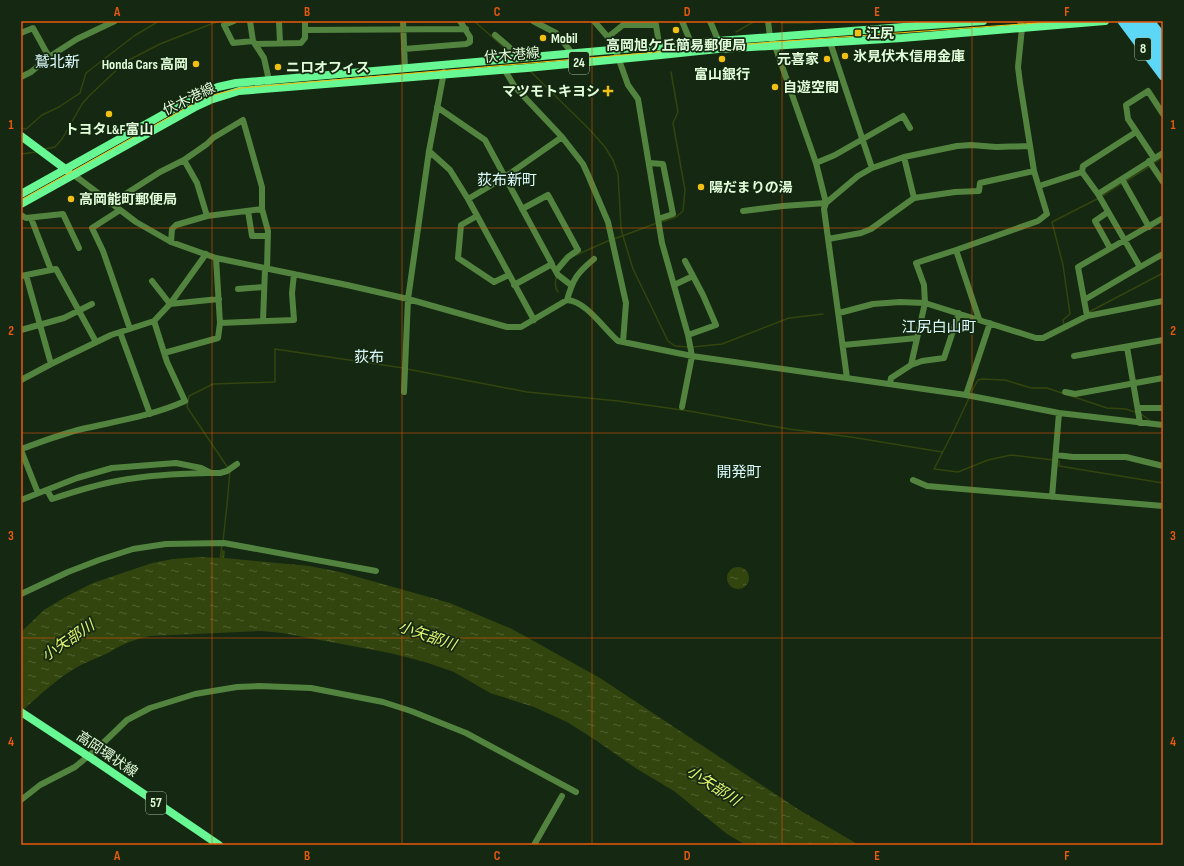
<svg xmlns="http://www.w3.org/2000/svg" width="1184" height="866" font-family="'Sofia Sans Condensed','Noto Sans JP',sans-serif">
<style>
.water{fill:url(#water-ripples)}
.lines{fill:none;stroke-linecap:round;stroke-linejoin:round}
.stream{stroke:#33450e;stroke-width:1.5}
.minor{stroke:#53843f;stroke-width:6}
.major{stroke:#67f793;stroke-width:8}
.highway{stroke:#5cd8f6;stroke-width:9}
.tram{stroke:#f2c011;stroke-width:1}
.major-bridge{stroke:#67f793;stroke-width:8}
.grid{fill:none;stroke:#e8590c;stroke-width:1;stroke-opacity:0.55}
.poi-dot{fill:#f2c011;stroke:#152811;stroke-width:1.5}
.labels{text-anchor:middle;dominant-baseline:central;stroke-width:3.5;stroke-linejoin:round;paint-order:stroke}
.shield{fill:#152811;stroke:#a4bd9e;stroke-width:1}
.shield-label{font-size:13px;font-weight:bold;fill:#e1fdda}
.poi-label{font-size:14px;font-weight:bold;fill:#e1fdda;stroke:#152811;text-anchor:start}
.street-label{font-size:14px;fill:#e1fdda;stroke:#152811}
.neighbourhood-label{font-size:15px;fill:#dcfcfd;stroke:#152811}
.water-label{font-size:15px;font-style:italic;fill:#e4f76e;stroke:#152811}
.neatline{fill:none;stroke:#e8590c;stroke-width:1.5}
.grid-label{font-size:13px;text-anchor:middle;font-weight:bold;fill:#e8590c}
</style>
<defs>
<pattern id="water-ripples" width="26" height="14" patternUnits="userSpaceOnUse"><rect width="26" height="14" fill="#33450e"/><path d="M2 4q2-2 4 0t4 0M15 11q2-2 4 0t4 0" fill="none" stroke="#506130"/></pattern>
</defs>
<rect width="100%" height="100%" fill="#152811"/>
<path class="water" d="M222 550 225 551 224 558 309 566 340 572 450 603 512 629 600 678 801 811 859 845H744V844L727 834 674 791 637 769 594 739 567 722 534 707 490 693 454 672 425 662 390 653 282 633 261 631 150 636C136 639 125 643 113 650 106 655 90 660 81 665 58 677 40 695 21 712V632L44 610 67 596 93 583 152 563 173 559 199 557 221 558Z
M727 578a11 11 0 1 1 22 0a11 11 0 1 1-22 0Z"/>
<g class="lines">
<path class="stream" d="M474 21 513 55
M780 21 781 23H808L822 21
M736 32 755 21
M530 71 590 130 605 147 613 160 618 174 621 228 623 236 633 269 668 341 675 346 688 347
M21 128 26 129 42 115 59 107 80 93 86 73 134 36 159 21
M45 149 55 147 62 139 82 104 89 96 125 62 160 44 219 21
M21 154 36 152
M1153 164 1163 157
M1126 181 1150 166
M1102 196 1122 183
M661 222 676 217 683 211 685 190 673 123 678 112 671 72
M614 239 657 223
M574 256 610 240
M557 275C555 281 554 287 558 292
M1089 312 1163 273
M1064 325 1063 320 1070 314 1063 265 1052 222 1099 198
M692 347 722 344 789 318 823 314
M407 369 527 392 618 401 689 411 789 429 851 437 942 452
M970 394 978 380 982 379 1005 380 1031 388H1047L1107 408 1126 409 1135 412
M969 398 954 430 934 469 958 472 988 460 1011 455 1053 460
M1141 414 1149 420
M1057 461H1059V466L1163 483
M228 468 187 407 189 396 213 384 275 382V349L403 368
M223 541 227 505 230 471
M220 559 222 545"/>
<path class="minor" d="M234 21 224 25 233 43 253 41
M250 21 253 41 264 58 268 76V84
M279 21 280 43
M403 21 405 68
M533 21 556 33 572 53
M594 21 613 43 628 85 638 99 662 243 688 335 692 356 682 407
M682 21 691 43
M710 21 718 40
M768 21 770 37 775 46 816 163 826 203
M654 22 656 25 660 50
M305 30 466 29
M21 33 33 28 49 57
M495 35 522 58
M608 37 623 25H656
M830 42 872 168
M255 44 301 43 305 38V21
M404 49 466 44 470 42V37L460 21
M504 69 515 87 562 137 583 164 588 175 608 222 626 303 623 342
M21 77 31 72 49 57 77 39 115 21
M437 107 485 140 552 264 514 285
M1136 132 1083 166 1082 172 1098 194 1163 153
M429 151 450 170 468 199 534 320
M904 157 914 198
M1154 158 1128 119 1126 105 1148 91 1163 114
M184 160 197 183 207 216
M1149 161 1163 182
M649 163 663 164 673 214 658 219
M816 163 835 155 903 116 910 128
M74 175 136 222 171 242 216 258 347 285 408 299 507 327H521L567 300C586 301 604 329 618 341L623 342 692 356 966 395 1059 413 1163 425
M1122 179 1149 227
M1039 186 1082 172
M1098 194 1140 267 1163 254
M468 199 505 177 562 137
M110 204 160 172 184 160 207 144 213 138 243 120 262 187V209L207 216 176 225 172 229 171 242
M262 209 268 231 267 269
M522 209 548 195 578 250 568 257 556 271
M120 210 92 228 103 251 130 329
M248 211 252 236H267
M743 211 783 206 826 203
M1108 212 1095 221 1110 248
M21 215 26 218 63 214 79 248
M477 216 461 225 458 258 494 282 509 275
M31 218 51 270
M828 239 861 233 871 229 914 198 955 192 979 191 980 183 1034 171
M956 250 979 319
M216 258 220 323 294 320 292 293 294 274
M685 261 693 276
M554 268 558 275 571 285
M26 275 51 364
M21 276 56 269 96 342
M152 281 170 304 219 299
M674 285 693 276 703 295 716 325 688 335
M238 289 264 287
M567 300C573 279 577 273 594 259
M1084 300 1140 267
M839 313 873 304 900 302 925 303 1036 338H1043L1087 316 1163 301
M1087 316 1078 267 1163 218
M263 321 265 269
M21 330 64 318 92 304
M120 332 150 414
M843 345 917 338
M1127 347 1140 423
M164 353 218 338 220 323
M1074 356 1163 340
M911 365 922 361 944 358 959 313
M847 378 824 209 826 203 858 176 872 168 904 157 957 146 971 145 996 147 1030 146
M21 380 51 364 111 335 154 321 170 304 206 254
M890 384 891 378 911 365 925 303 924 285 916 263 956 250 1038 221 1047 214 1034 171 1020 83 1018 67 1022 28 1020 21
M404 392 408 299 429 151 444 72
M1065 392 1075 394 1163 378
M966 395 990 323
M1139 408H1163
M21 449C41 442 61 434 82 429 117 421 152 416 185 401L167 362 154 321
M21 450 38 493
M1056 455 1073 457H1126L1163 466
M913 480 927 486 1163 506
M47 490 52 499C73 492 95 485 117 481 146 475 180 474 210 473
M1052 497 1059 413
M21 500 77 478 112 468 176 463 201 468 211 473H220L227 471 237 464
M21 594 68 572 99 560 133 549 166 544 224 543 376 571
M21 800 40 785 75 767 98 748 127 720 150 708 195 694 237 687 259 686 311 688 383 702 411 711 466 733 576 792
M534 845 562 796"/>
<path class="major" d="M21 136 68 171
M21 194 191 99 218 87 236 83 691 43 983 21
M21 204 197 106 210 100 239 91 527 68 661 55 718 49 902 38 1105 21
M94 760 219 845"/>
<path class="highway" d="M1122 21 1163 76
M1131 21 1163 63
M1140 21 1163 51
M1150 21 1163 38"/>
<path class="tram" d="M21 200 200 100 213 95 241 88 773 42 1064 21"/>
<path class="major-bridge" d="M21 712 94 760"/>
</g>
<path class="grid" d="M212 21V845M402 21V845M592 21V845M782 21V845M972 21V845M21 228H1163M21 433H1163M21 638H1163"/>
<g class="poi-dot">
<circle cx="676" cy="30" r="4"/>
<rect x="854" y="29" width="8" height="8" rx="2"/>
<circle cx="543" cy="38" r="4"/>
<circle cx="845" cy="56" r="4"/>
<circle cx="722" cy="59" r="4"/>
<circle cx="827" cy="59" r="4"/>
<circle cx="196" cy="64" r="4"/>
<circle cx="278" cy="67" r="4"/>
<circle cx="775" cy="87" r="4"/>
<path d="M606 85h4v4h4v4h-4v4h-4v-4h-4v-4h4z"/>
<circle cx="109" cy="114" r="4"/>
<circle cx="701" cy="187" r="4"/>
<circle cx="71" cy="199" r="4"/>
</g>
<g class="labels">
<g class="shield">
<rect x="1135" y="38" width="16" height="22" rx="3"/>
<rect x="569" y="52" width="20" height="22" rx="3"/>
<rect x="146" y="792" width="20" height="22" rx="3"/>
</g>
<g class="shield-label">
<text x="1143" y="49">8</text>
<text x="579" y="63">24</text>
<text x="156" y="803">57</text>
</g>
<g class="poi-label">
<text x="866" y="33">江尻</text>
<text x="551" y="38">Mobil</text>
<text x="676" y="45" text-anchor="middle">高岡旭ケ丘簡易郵便局</text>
<text x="853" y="56">氷見伏木信用金庫</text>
<text x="819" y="59" text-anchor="end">元喜家</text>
<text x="188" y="64" text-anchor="end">Honda Cars 高岡</text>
<text x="286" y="67">ニロオフィス</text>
<text x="722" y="74" text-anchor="middle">富山銀行</text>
<text x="783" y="87">自遊空間</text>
<text x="600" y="91" text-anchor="end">マツモトキヨシ</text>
<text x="109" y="129" text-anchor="middle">トヨタL&amp;F富山</text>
<text x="709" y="187">陽だまりの湯</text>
<text x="79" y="199">高岡能町郵便局</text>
</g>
<g class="street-label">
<text transform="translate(512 55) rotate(-5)">伏木港線</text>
<text transform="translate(189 99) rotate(-26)">伏木港線</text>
<text transform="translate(107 754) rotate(34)">高岡環状線</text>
</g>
<g class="neighbourhood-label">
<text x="57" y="62">鷲北新</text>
<text x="507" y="180">荻布新町</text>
<text x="939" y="327">江尻白山町</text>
<text x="369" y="357">荻布</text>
<text x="739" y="472">開発町</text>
</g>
<g class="water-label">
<text transform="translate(427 636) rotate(19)">小矢部川</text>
<text transform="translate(68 641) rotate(-34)">小矢部川</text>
<text transform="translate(713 786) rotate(33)">小矢部川</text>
</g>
</g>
<rect width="1184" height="866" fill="none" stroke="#152811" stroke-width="44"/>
<rect x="22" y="22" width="1140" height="822" class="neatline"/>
<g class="grid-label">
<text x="117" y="16">A</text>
<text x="307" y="16">B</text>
<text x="497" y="16">C</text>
<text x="687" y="16">D</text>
<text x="877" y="16">E</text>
<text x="1067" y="16">F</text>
<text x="11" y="129">1</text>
<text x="1173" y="129">1</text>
<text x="11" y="335">2</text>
<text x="1173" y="335">2</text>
<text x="11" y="540">3</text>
<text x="1173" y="540">3</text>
<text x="11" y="746">4</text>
<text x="1173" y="746">4</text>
<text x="117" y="860">A</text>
<text x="307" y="860">B</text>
<text x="497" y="860">C</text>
<text x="687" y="860">D</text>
<text x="877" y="860">E</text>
<text x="1067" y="860">F</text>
</g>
</svg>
